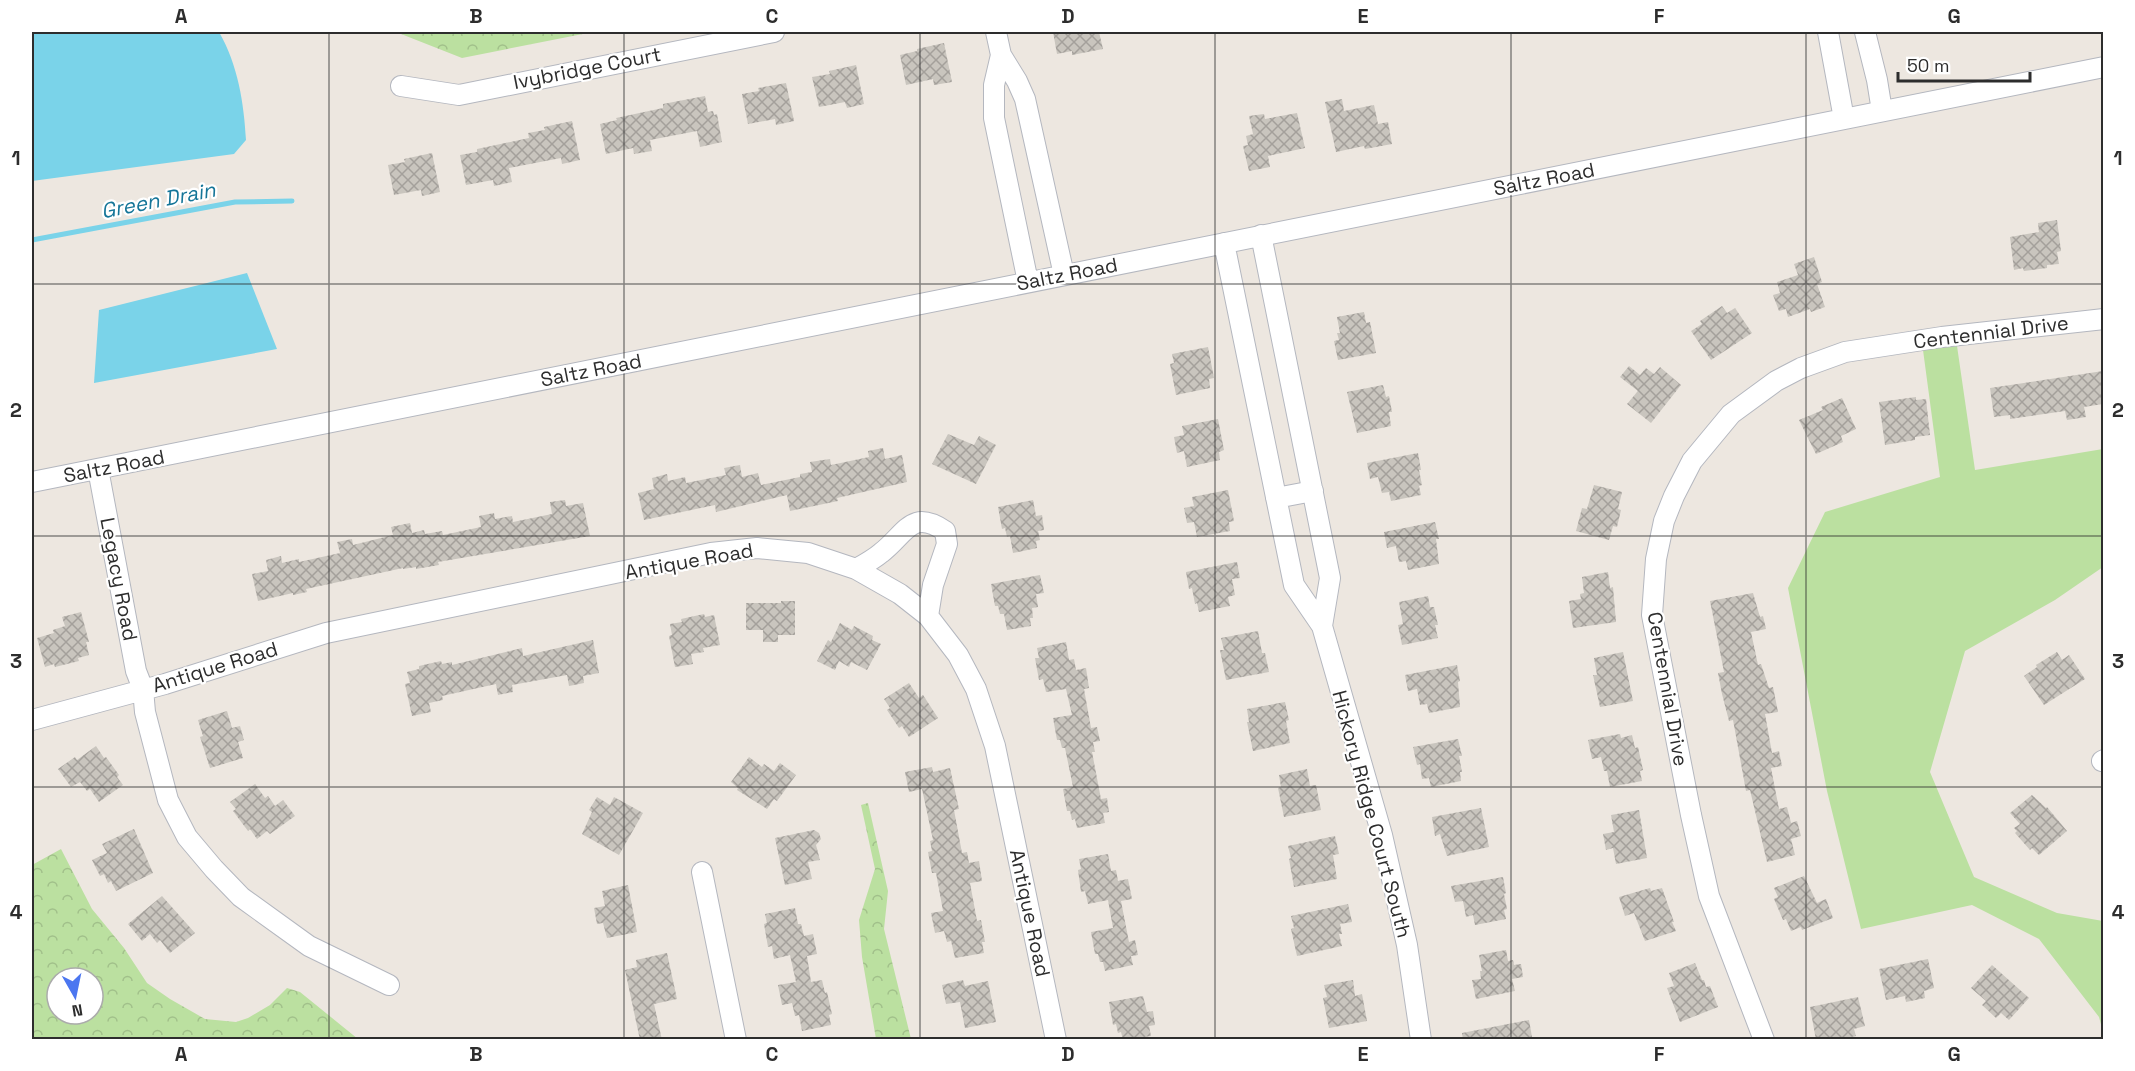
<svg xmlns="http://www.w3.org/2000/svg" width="2135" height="1071" font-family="'Space Grotesk',sans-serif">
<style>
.forest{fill:url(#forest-crowns);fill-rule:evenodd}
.park{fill:#bbe0a0}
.water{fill:#7ad3e9}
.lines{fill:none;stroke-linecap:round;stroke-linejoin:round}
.stream{stroke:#7ad3e9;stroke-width:5}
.building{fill:url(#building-cross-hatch)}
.minor-casing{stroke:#b4b7bf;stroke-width:22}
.minor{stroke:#fff;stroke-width:20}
.grid{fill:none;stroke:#2d2d2d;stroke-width:1.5;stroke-opacity:0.55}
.labels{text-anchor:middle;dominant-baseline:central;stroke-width:4.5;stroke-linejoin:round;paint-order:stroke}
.street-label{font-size:20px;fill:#2d2d2d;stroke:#fff}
.water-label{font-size:21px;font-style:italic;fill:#157598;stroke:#fff}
.neatline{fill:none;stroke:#2d2d2d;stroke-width:2}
.grid-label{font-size:20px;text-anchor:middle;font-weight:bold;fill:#2d2d2d}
</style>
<defs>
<pattern id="forest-crowns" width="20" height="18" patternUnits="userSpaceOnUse" patternTransform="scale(1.5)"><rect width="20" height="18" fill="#bbe0a0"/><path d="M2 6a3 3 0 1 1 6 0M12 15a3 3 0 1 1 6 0" fill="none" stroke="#a1c08a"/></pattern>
<pattern id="building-cross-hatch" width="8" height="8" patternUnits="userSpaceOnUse" patternTransform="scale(1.5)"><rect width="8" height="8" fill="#c9c5be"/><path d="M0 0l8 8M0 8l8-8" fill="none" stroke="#a4a09b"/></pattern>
</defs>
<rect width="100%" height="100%" fill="#ede7e0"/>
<path class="forest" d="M396 32H593L462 58Z
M868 803 888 891 884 929 911 1039H876L862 957 859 920 875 869 861 805Z
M61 849 92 909 124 948 147 983 170 999 205 1019 236 1022 248 1018 270 1005 287 988 300 992 358 1039H32V865ZM57 978H93V1014H57Z"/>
<path class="park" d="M1957 346 1975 470 2103 449V567L2055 600 1965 651 1930 772 1974 877 2057 913 2103 921V1032L2099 1017 2039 939 1972 905 1861 929 1827 791 1788 588 1825 512 1940 477 1923 350Z"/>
<path class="water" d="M32 32H219C238 65 244 103 246 140L234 154 32 181Z
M247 273 277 349 94 383 99 310Z"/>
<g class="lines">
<path class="stream" d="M32 240 235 202 292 201"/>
</g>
<path class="building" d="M1053 32H1099L1103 49 1072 55V51L1057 54Z
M944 43 952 82 934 85 933 79 906 85 900 55 917 51V49Z
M856 65 864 104 847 108 845 102 819 107 812 77 830 74 829 71Z
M786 83 794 121 776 125 775 119 748 124 742 94 759 91 758 88Z
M705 96 708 112 713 111 714 115 717 114 722 142 700 147 697 131 650 140 652 151 634 154 633 148 606 154 600 124 617 120 616 118 663 108V104Z
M1342 99 1344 111 1374 105 1378 124 1388 122 1392 144 1365 149 1364 146 1336 152 1325 102Z
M1297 113 1305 148 1268 156 1270 167 1249 171 1243 146 1248 145 1246 136 1253 134 1249 116 1264 114 1265 119Z
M572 121 580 160 562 164 561 158 509 168 512 182 494 186 493 180 466 185 460 155 477 152V149L529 138 528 133 545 130 544 127Z
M432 153 440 192 422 196 421 190 394 195 388 165 405 162 404 159Z
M2057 220 2061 251 2057 252 2059 264 2047 265V268L2024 271 2023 268 2014 270 2010 237 2039 232 2038 223Z
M1814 257 1822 282 1817 284 1825 307 1811 312 1810 309 1788 317 1786 309 1779 311 1773 295 1780 293 1777 282 1798 275 1794 264Z
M1722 306 1727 313 1735 308 1752 333 1711 360 1691 331 1702 324 1700 321Z
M1364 312 1366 323 1370 322 1376 353 1338 360 1334 341 1339 340 1337 333H1340L1337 317Z
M1208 347 1214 378 1209 379 1210 388 1176 395 1170 364 1174 363 1172 354Z
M1629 366 1640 375 1646 368 1654 374 1660 367 1681 385 1651 423 1627 404 1638 391 1620 377Z
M2103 371V404L2084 407 2086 417 2067 420 2065 411 2010 419V415L1994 417 1990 388Z
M1383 385 1386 397 1389 396 1392 412H1389L1391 426 1357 433 1347 392Z
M1916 397V400L1926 399 1930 435 1915 437V440L1885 445 1879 402Z
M1842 398 1856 429 1841 436 1843 442 1816 454 1799 420 1823 410 1821 407Z
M1218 419 1224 450 1219 452 1220 460 1187 467 1184 451 1177 453 1174 437 1184 435 1182 426Z
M948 434 974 445 979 436 996 445 976 484 932 464Z
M883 448 885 459 902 455 907 482 837 498 838 501 790 511 787 495 716 512 715 505 644 520 638 493 654 489 652 478 667 474 668 481 685 477 686 483 726 475 724 468 740 465 742 477 758 473 761 485 800 477V474L812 472 810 462 830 459 831 465 869 457 868 451Z
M1418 453 1421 470H1419L1422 485 1419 486 1421 495 1391 501 1389 492 1382 493 1378 477 1370 479 1367 463Z
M1594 485 1622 492 1618 509 1621 510 1617 527 1613 526 1609 540 1576 531 1582 508 1587 509Z
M1228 490 1234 521 1229 522 1230 531 1197 537 1194 522 1187 523 1184 508 1194 506 1192 497Z
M565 500 566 506 583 503 590 536 438 562 439 565 416 569V567L403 569V568L306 589 307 592 293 595V593L258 601 252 574 268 571 266 560 281 556 282 563 299 559V562L340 553 337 542 352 539 353 545 393 535 391 527 410 523 412 533 424 530 425 534 442 531 443 535 481 527 479 516 494 513 495 519 512 516 513 522 552 514 550 502Z
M1033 500 1036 516 1042 515 1044 530 1038 531 1040 540 1036 541 1037 548 1013 553 1010 536 1007 537 1005 528 1002 529 998 507Z
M1435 522 1439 539H1436L1439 564 1408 570 1406 561 1399 562 1396 546 1387 548 1384 532Z
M1237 562 1240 578 1232 579 1235 595 1228 597 1230 606 1199 612 1197 603 1195 604 1192 588 1189 589 1186 572Z
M1608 572 1610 588 1613 587 1616 622 1573 628 1569 601 1581 599 1580 594 1584 593 1582 577Z
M1040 575 1044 593 1036 594 1038 607 1032 608 1033 618H1030L1031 626 1007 630 1004 614H1000L998 606H995L991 584Z
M1753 593 1760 617 1763 616 1766 629 1751 632 1758 665 1761 664 1769 688 1773 687 1778 712 1765 714 1772 753 1779 751 1782 766 1771 768 1779 809 1787 807 1791 823 1797 821 1801 836 1791 839 1795 855 1767 862 1750 790 1746 791 1733 720 1729 721 1722 694 1718 673 1724 672 1710 601Z
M1428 596 1430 607H1434L1438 625H1435L1438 638 1402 645 1398 625 1403 624 1399 602Z
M781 601H795V635H778V642H763V630H746V603H781Z
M81 612 89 642H86L89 655 78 658 79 661 55 667 54 664 45 667 37 638 54 633 53 630 65 626 62 617Z
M704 614 705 617 714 615 720 645 703 648 704 652 691 654 693 664 675 667 669 636 672 635 670 624 682 622 681 619Z
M840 623 852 630 854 626 873 636 872 640 881 644 867 670 851 662 849 667 839 661 835 670 817 661 828 640 831 642Z
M1258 631 1262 653H1265L1269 672 1226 680 1220 650H1224L1221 638Z
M593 640 599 673 583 676 584 683 569 686 567 675 512 685 513 692 498 695 496 684 442 696 443 700 429 703 431 712 412 716 405 684 410 683 407 672 419 669V666L441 661 442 664 452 662V665L522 648 523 656Z
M1066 642 1069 660 1074 659 1076 670 1086 668 1089 688 1084 689 1091 728 1097 727 1100 741 1093 742 1095 752H1092L1101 799 1107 798 1109 812 1103 813 1105 823 1077 828 1075 819 1072 820 1070 811H1067L1063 789 1073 787 1065 748H1062L1060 740H1057L1053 718 1072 715 1066 689 1046 692 1043 679 1039 680 1035 658H1039L1037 648Z
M1623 652 1633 701 1600 707 1593 675H1597L1594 658Z
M2057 652 2062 660 2069 655 2085 679 2044 705 2024 676 2037 667 2036 665Z
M1457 665 1460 681 1458 682 1460 707 1429 713 1427 704 1420 705 1417 689 1408 691 1405 675Z
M909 683 919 698 923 695 938 718 909 737 902 726 899 728 887 710 890 708 884 699Z
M1285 702 1289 720 1286 721 1290 743 1253 751 1247 722H1249L1247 709Z
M227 711 232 728 240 726 244 740 238 742 243 758 210 768 200 737 203 736 198 720Z
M1620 734 1621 738 1632 735 1635 748 1638 747 1643 770 1640 771 1642 781 1610 787 1607 771H1604L1601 757 1592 759 1588 740Z
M1458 739 1462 756H1459L1462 772H1460L1461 781 1431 787 1429 778 1422 779 1420 764 1417 765 1413 747Z
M96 746 104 758 106 757 119 775 117 777 123 785 99 802 90 789 87 791 80 782 71 787 58 769 75 757 77 760Z
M749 757 762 767 764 764 774 771 780 763 796 775 777 801 774 799 767 809 737 790 738 788 731 782Z
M932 767 933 772 950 768 959 809 954 810 962 853 967 852 969 863 979 861 982 881 970 883 977 921 981 920 985 942H982L984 953 955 958 951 941 947 942 944 931 935 933 931 913 943 911 936 873H932L928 852 932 851 930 841 933 840 922 789 909 792 905 772Z
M1307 769 1310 786 1316 785 1321 810 1284 817 1278 788 1281 787 1279 775Z
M255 784 265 798 268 796 275 806 283 800 295 816 270 834 267 831 257 839 250 829 248 831 233 811 236 809 230 802Z
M2032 795 2046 808 2047 807 2067 831 2039 855 2032 848 2030 850 2015 833 2017 831 2014 828 2020 824 2010 813Z
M597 797 610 805 614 797 643 813 619 855 582 834 592 812 589 810Z
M1481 808 1489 847 1447 856 1440 834 1435 836 1432 817Z
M1639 810 1647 858 1616 864 1613 848 1606 850 1603 834 1614 832 1611 815Z
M134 829 153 873 116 891 111 881 108 883 104 874 100 876 92 860 107 853 102 844Z
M814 830 819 833 821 839 816 845 820 860 808 862 812 879 785 885 775 838Z
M1335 836 1339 854 1333 855 1337 879 1294 887 1289 859 1291 858 1288 846Z
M1108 854 1111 871 1116 870 1118 881 1128 879 1132 899 1121 901 1129 942 1135 940 1138 955 1131 956 1133 965 1105 971 1103 962H1100L1098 954H1095L1091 932 1113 928 1108 900 1088 904 1085 891 1081 892 1078 870 1081 869 1079 859Z
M1804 876 1817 903 1826 899 1833 918 1802 930 1801 927 1791 931 1786 919 1783 920 1774 899 1778 897 1774 888Z
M1503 877 1506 893 1504 894 1507 909 1504 910 1506 919 1475 925 1473 915 1466 917 1463 901 1455 902 1451 886Z
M628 885 637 932 607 938 603 923 597 924 594 908 605 906 602 891Z
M1650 888 1651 891 1662 888 1674 922H1672L1676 931 1645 941 1634 913 1625 916 1619 897Z
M162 896 195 933 170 953 160 940 157 943 150 934 142 941 128 924Z
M1348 904 1352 922 1340 924 1342 934H1339L1342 946 1297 956 1291 929 1294 928 1291 916Z
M795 908 798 924H801L804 936 813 934 817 954 807 956 811 982 822 980 825 993 827 992 832 1014 829 1015 831 1025 802 1031 799 1015 795 1016 792 1003 782 1005 778 985 796 982 790 955 774 959 772 946 768 947 764 924 767 923 765 914Z
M1506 950 1508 961 1513 960 1514 965 1521 964 1523 977 1512 979 1515 991 1476 999 1472 980 1481 979 1480 971H1482L1479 955Z
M667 953 677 999 654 1004 662 1040H640L625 970 637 967 636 960Z
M1928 959 1934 988 1924 991 1925 998 1906 1002 1905 996 1886 1000 1879 969Z
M1695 963 1702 980H1704L1706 987 1710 986 1718 1007 1680 1022 1667 988 1674 986 1669 973Z
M1992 965 2029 998 2009 1020 2001 1013 1996 1018 1982 1005 1986 1001 1971 988Z
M963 980 965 986 988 981 996 1022 965 1028 960 1002 946 1004 942 985Z
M1353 980 1355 996 1362 994 1367 1021 1329 1028 1323 998 1327 997 1324 985Z
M1143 996 1147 1012 1153 1011 1155 1025 1149 1026 1151 1036 1123 1040 1121 1032 1118 1033 1116 1024 1113 1025 1109 1002Z
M1858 997 1865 1026 1854 1029 1856 1036 1838 1040H1816L1810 1007Z
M1529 1020 1532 1037H1530V1040H1463L1462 1033Z"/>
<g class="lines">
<g class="minor-casing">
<path id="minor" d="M996 32 1001 55
M1828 32 1844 119
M1865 32 1877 80 1882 111
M401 86 459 95 774 32
M1261 235 1330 578 1322 626
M1224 243 1294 585 1322 626 1382 835 1407 945 1421 1040
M1028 282 994 118V85L1001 55 1017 81 1025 99 1064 275
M98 469 136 671 143 689 145 712 168 800 187 837 214 869 241 897 309 946 389 985
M32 482 2104 67
M1276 498 1313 491
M856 569C865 564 874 559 881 553 906 534 911 508 945 531L947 544 933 585 928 616
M32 720 165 684 326 633 711 553 757 548 808 553 856 569 900 594 928 616 958 655 976 689 995 746 1056 1040
M2102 761 2104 760
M702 872 736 1040
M1764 1040 1709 896 1691 815 1652 615 1656 559 1664 521 1674 496 1692 461 1731 414 1776 381 1801 368 1845 352 1942 337 2104 319"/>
</g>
<use href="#minor" class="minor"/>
</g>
<path class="grid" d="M329 32V1040M624 32V1040M920 32V1040M1215 32V1040M1511 32V1040M1806 32V1040M32 284H2104M32 536H2104M32 787H2104"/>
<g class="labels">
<g class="street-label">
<text transform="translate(587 68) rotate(-11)">Ivybridge Court</text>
<text transform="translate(1544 179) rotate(-11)">Saltz Road</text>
<text transform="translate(1067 274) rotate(-11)">Saltz Road</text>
<text transform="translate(1991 332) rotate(-7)">Centennial Drive</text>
<text transform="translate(591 370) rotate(-11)">Saltz Road</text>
<text transform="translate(114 466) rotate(-11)">Saltz Road</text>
<text transform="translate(689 561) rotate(-10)">Antique Road</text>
<text transform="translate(119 579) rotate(79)">Legacy Road</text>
<text transform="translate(215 667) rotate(-17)">Antique Road</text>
<text transform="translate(1668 689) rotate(80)">Centennial Drive</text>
<text transform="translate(1372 814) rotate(75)">Hickory Ridge Court South</text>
<text transform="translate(1030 913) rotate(78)">Antique Road</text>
</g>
<g class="water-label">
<text transform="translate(158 200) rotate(-11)">Green Drain</text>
</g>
</g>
<rect width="2135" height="1071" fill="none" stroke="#ffffff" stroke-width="66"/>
<g transform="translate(75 996) rotate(171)"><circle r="28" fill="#ffffff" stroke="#ababab" stroke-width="1.5"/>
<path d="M0-4.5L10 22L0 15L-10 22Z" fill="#4b76f0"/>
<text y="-9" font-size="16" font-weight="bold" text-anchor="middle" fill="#2d2d2d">N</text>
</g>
<path d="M1898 72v9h132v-9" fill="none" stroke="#2d2d2d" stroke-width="3"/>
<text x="1907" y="72" font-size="18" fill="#2d2d2d" stroke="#ffffff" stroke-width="4.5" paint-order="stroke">50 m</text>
<rect x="33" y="33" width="2069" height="1005" class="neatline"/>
<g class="grid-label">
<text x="181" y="23">A</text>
<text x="476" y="23">B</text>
<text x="772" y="23">C</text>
<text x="1068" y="23">D</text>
<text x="1363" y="23">E</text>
<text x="1659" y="23">F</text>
<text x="1954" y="23">G</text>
<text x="16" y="165">1</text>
<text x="2118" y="165">1</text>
<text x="16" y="417">2</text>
<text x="2118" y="417">2</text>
<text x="16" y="668">3</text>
<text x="2118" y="668">3</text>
<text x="16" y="919">4</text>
<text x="2118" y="919">4</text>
<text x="181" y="1061">A</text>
<text x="476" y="1061">B</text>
<text x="772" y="1061">C</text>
<text x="1068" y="1061">D</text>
<text x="1363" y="1061">E</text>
<text x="1659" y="1061">F</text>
<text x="1954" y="1061">G</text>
</g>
</svg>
